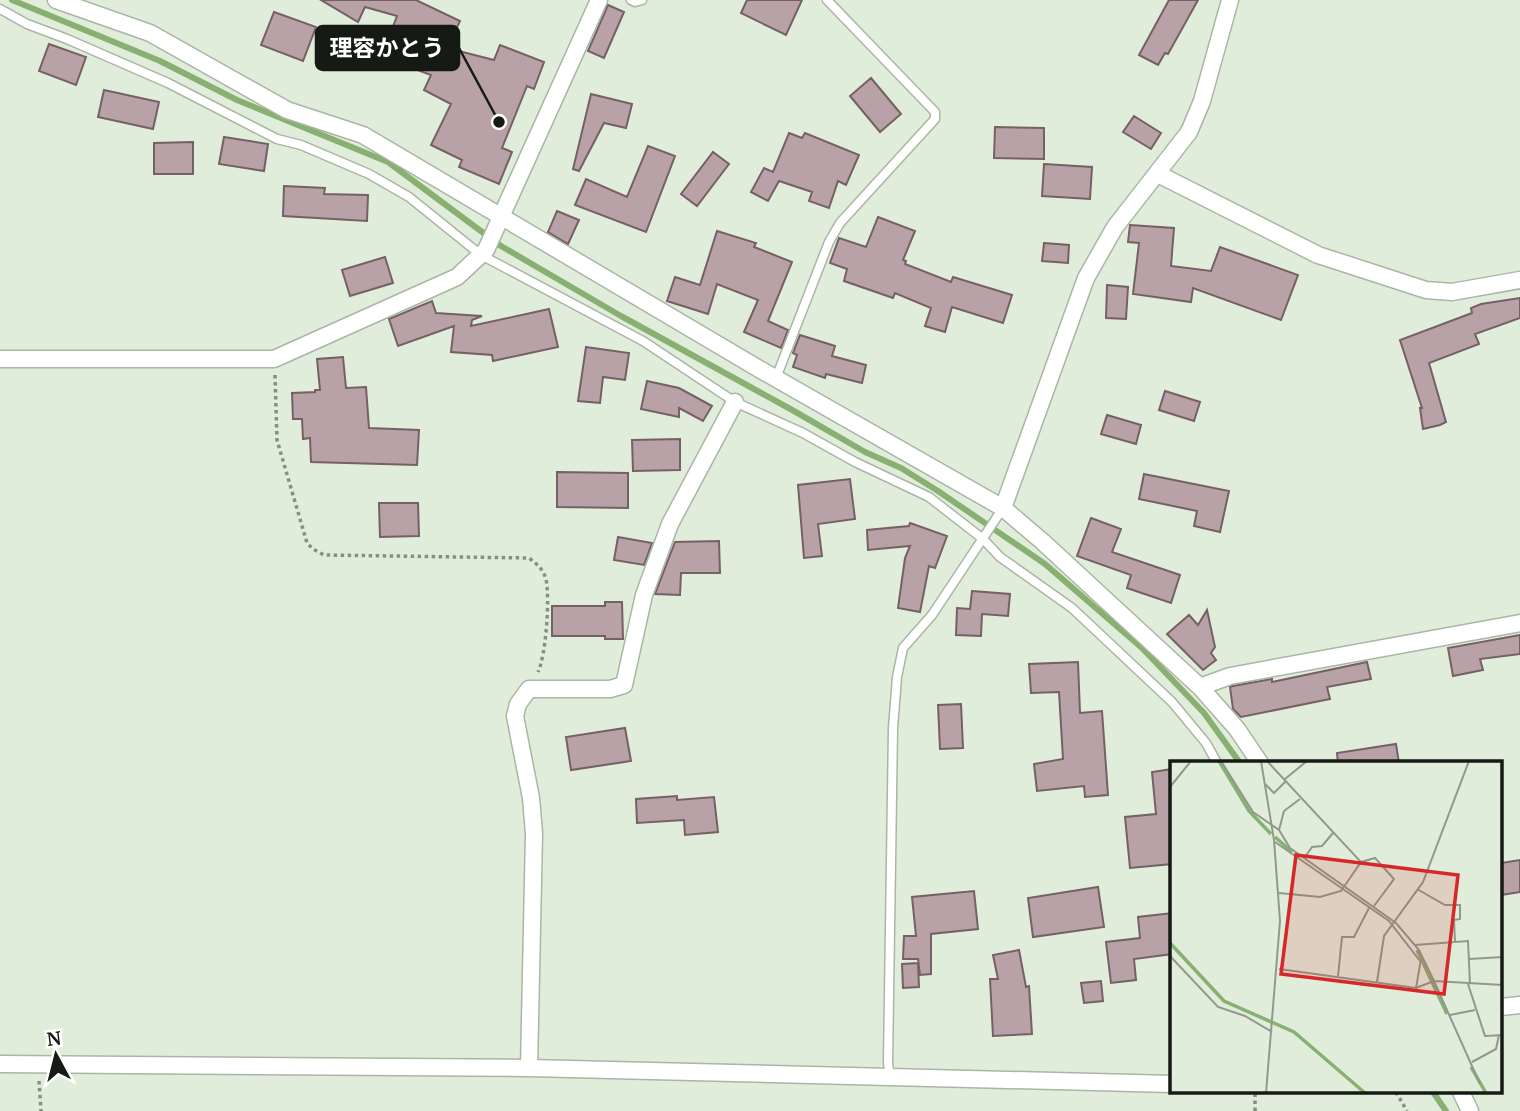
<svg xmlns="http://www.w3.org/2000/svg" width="1520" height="1111" font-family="'PT Serif','Noto Sans JP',serif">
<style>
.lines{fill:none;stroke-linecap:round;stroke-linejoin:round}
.stream{stroke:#88b071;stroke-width:6}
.building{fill:#b8a2a7;stroke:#756065;stroke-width:2}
.lane-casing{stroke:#aab6a5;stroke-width:11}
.street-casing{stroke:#aab6a5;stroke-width:19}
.path{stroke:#878f83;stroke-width:3.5;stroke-dasharray:3.5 3.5;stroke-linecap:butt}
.lane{stroke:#fff;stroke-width:8}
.street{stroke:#fff;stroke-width:16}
.inset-river{fill:none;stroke:#88b071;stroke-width:3.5}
.inset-road{fill:none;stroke:#90998b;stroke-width:2}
.view{fill:#d62828;fill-opacity:0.15;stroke:#d62828;stroke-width:3.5}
.inset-edge{fill:none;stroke:#161a14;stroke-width:3.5}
.leader{fill:none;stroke:#161a14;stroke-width:2.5}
.callout-dot{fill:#161a14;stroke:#fff;stroke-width:2.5}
.callout{fill:#161a14;stroke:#161a14;stroke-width:2.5}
.callout-label{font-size:23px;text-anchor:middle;font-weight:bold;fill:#fff}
</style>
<rect width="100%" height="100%" fill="#e1eddb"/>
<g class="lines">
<path class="stream" d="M12 0 160 61 237 100 388 162 501 246 621 316 794 411 865 452 901 468 938 491 1045 564 1142 648 1204 713 1240 763
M1433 1092 1446 1111"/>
</g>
<path class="building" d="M321 0H416L460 21 447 48 494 60 500 45 544 62 534 89 527 86 502 148 512 152 499 184 459 167 462 160 431 145 451 104 424 90 431 75 388 59 395 44 388 40 397 16 365 7 358 22Z
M747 0H802L786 35 741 13Z
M1169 0H1198L1168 54 1165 53 1158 65 1139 55Z
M608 5 624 12 604 58 588 51Z
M274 12 316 27 303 61 261 45Z
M49 44 86 57 76 85 39 71Z
M871 78 901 114 880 132 850 96Z
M104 90 159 102 153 129 98 117Z
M591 94 632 104 626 128 604 123 579 171 573 169Z
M1134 116 1161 133 1151 149 1123 132Z
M995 127 1044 128V159L994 158Z
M789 133 802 138 805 133 859 155 846 185 838 181 829 208 809 201 812 192 779 181 768 201 751 192 764 168 773 172Z
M224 137 268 144 264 171 219 164Z
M193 142V174H154V143Z
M648 146 675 156 646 232 575 205 586 179 627 197Z
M713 152 729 164 697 206 681 194Z
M1044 164 1092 167 1090 199 1042 196Z
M284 186 325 188 324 194 368 195 367 221 283 216Z
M557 211 579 220 568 244 548 232Z
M878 217 915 231 903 260 906 261 905 264 951 282 953 277 1012 295 1003 323 952 307 945 332 925 326 931 308 895 293 893 298 844 281 847 269 830 263 839 238 866 247Z
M1130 225 1174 228 1171 266 1211 271 1220 247 1298 275 1281 320 1193 288 1191 302 1133 294 1139 243 1128 242Z
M717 231 756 243 754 247 792 262 768 321 788 330 781 348 744 332 758 300 717 284 708 314 667 301 675 277 700 285Z
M1044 243 1069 245 1068 263 1042 261Z
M385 257 393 283 350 296 342 270Z
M1107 285 1128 287 1126 319 1106 318Z
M1520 298V318L1475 334 1479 344 1429 363 1446 422 1440 425 1423 429 1420 408H1422L1400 340 1472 313 1471 308 1481 304Z
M432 301 436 313 482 316 472 320 471 326 549 309 558 347 493 361 492 355 451 352 454 326 398 346 389 319Z
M800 335 835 346 832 356 866 365 862 383 826 374 825 378 793 367 797 355 793 353Z
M586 347 629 353 625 380 603 377 600 403 578 401Z
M343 357 346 388 366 387 369 428 419 430 417 465 311 462 310 438 303 439 302 419H293L292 393 315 392V390H320L317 359Z
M647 381 679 388 712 406 703 421 679 408V417L641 409Z
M1165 391 1200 402 1194 421 1159 410Z
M1107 415 1141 425 1136 444 1101 434Z
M680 439V470L633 471 632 440Z
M557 472 628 473V508L557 507Z
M1144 474 1229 491 1220 532 1194 526 1197 511 1139 499Z
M850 479 855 519 818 524 822 556 804 558 798 485Z
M379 503H418L419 536 380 537Z
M1091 518 1121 529 1112 552 1180 575 1171 603 1127 588 1131 575 1077 556Z
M910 523 947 536 935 568 929 566 920 612 898 608 905 558 910 546 868 550 867 530 909 526Z
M618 537 652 543 644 565 614 560Z
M719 541 720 573H681L680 595 655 594 675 542Z
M972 591 1010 594 1008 616 982 614 981 636 956 635 957 608 970 609Z
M605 602H622L623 639H605V636H552V606H605Z
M1207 610 1215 647 1211 653 1216 660 1203 670 1167 634 1189 615 1198 625Z
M1520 635V654L1480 659 1483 670 1453 676 1448 648Z
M1078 662 1080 713 1102 711 1108 795 1085 797 1084 786 1037 791 1034 764 1063 759 1059 692 1031 693 1029 664Z
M1367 662 1371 679 1327 687 1330 699 1241 717 1233 709 1230 687 1233 686 1272 679V682Z
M961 704 963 748 940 749 938 705Z
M625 728 631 761 571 770 566 737Z
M1396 744 1399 763H1338L1337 753Z
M1172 769V864L1130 868 1125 817 1156 814 1152 772Z
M677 796V800L714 797 718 832 685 835 684 820 637 823 636 799Z
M1520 860V892L1501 895V863Z
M1098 887 1104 927 1033 937 1028 898Z
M974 891 978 929 931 934V974L920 975 918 959H903L904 936H916L912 897Z
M1172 913V954L1134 959 1136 980 1111 983 1106 942 1140 938 1138 917Z
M1019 950 1026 987 1029 986 1032 1034 993 1036 990 979H998L993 955Z
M918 963 919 987 903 988 902 964Z
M1101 981 1103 1001 1084 1003 1081 983Z"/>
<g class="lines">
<g class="lane-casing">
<path id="lane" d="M631 0 635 2 642 0
M0 9 27 24 67 39 168 83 277 139 301 145 369 174 409 197 481 255 643 341 735 402 803 433 855 462 929 497 983 539 1000 557 1072 608 1172 702 1206 743 1217 763
M776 378 829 242 840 223 935 119V112L827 0
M890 1077 888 1063 893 728 897 677 903 648 932 615 1003 508"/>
</g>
<g class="street-casing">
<path id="street" d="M56 0 150 33 287 110 363 135 761 370 1003 508 1043 542 1200 687 1237 729 1260 763
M1158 174 1318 255 1426 290 1452 292 1520 280
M0 359H274L457 277 486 250 599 0
M1003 508 1086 278 1115 227 1189 132 1202 101 1230 0
M1200 687 1230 676 1520 623
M1501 1007 1520 1005
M0 1064 529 1068 1172 1084
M529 1068 534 833 531 798 515 716 518 704 529 689H610L624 685 644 595 670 524 735 402
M1461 1092 1470 1111"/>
</g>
<path class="path" d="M275 375 277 440 307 543 313 549 324 555 529 558C537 564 543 569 546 579 550 599 546 655 538 672
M39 1081 41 1111
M1396 1092 1407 1111
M1255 1111V1092"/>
<use href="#lane" class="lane"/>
<use href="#street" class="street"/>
</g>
<g transform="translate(1170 761)">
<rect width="332" height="332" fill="#e1eddb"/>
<path class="inset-river" d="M49 0 79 50 101 73M105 76 122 91M0 182 54 240 124 271 195 332M247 189 277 253M301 306 316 332"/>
<path class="inset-road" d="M51 0 83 51 109 69 120 87 226 162 249 189 264 220 333 224M91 0 104 79 110 160 96 332M97 0 191 101 171 130 150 136 109 132M115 18 137 0M95 23 104 32 116 20M0 26 21 0M109 69 114 50 130 38M105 81 219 160 250 200M135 96 142 86 152 85 163 72M191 101 205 97 224 118 204 145M247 128 275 144H290V158L284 159 285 180M245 184 298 180 300 223M0 195 48 246 75 255 102 271M299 198 333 196M109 208 246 227 264 220 310 323M168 215 172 176H184L199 147M207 221 214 175 253 121 299 0M298 223 315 275 333 274M246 227 251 198M280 254 305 249M302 301 326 288 329 274"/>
<path class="view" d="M126 94 288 114 274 233 111 213Z"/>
<rect width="332" height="332" class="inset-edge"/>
</g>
<path class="leader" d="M499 122L459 48"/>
<circle class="callout-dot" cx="499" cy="122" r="7"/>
<rect class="callout" x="316" y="26" width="143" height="44" rx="7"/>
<g class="callout-label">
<text x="387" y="56">理容かとう</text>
</g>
<g transform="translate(56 1055) rotate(353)" stroke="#ffffff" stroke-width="5" paint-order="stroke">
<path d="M0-5L12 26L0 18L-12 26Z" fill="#161a14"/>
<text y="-10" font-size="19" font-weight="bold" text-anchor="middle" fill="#161a14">N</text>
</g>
</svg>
